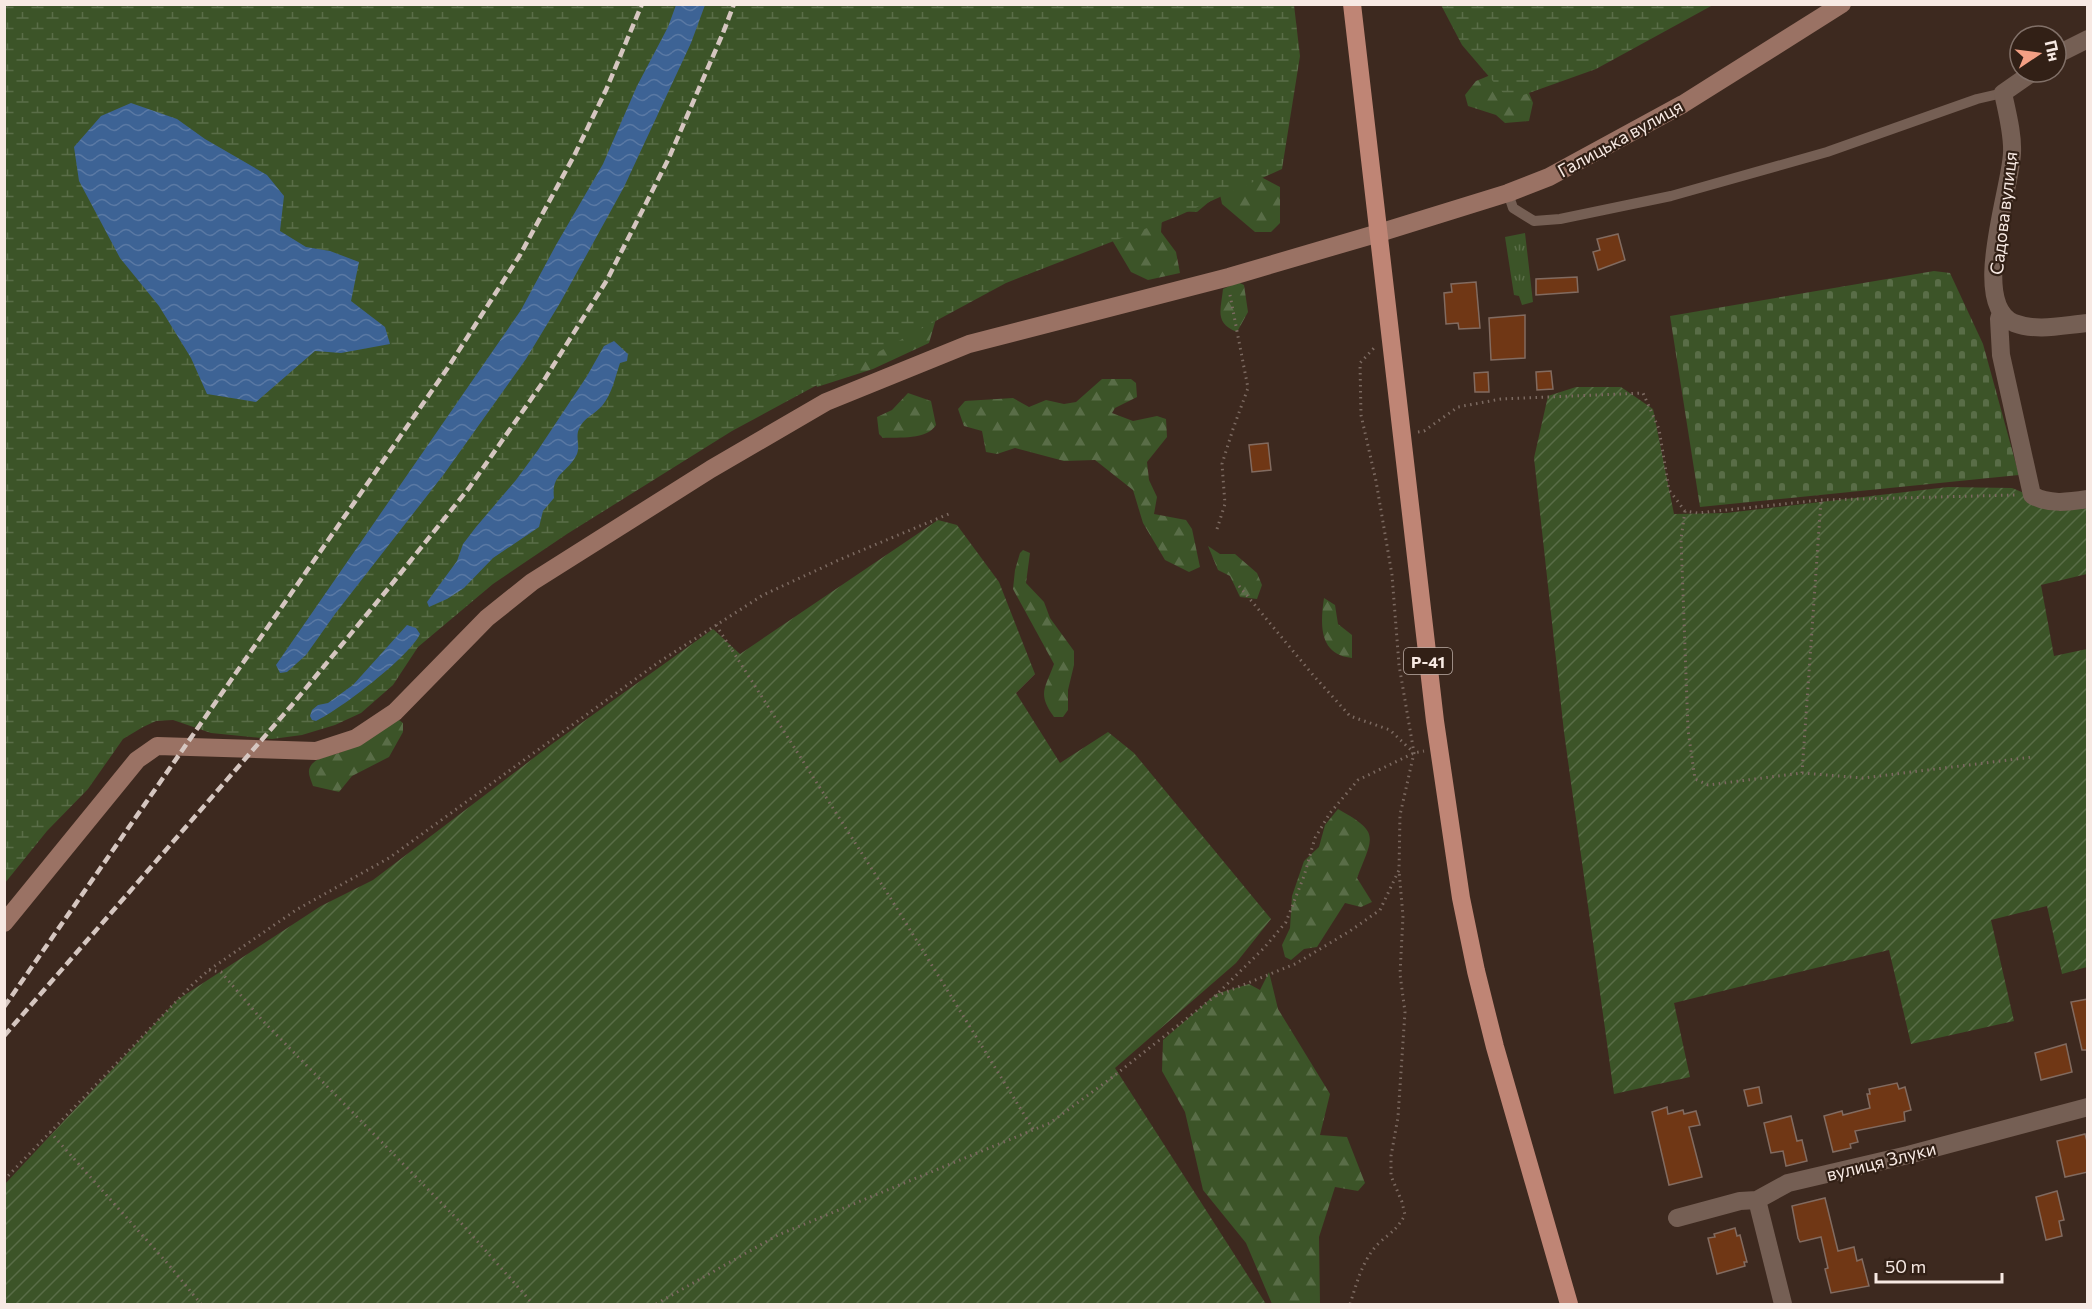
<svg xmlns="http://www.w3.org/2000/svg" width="2092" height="1309" font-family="Commissioner,sans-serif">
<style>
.grass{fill:url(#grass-tufts)}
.forest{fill:url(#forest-firs)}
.wetland{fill:url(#wetland-marsh)}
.cemetery{fill:url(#cemetery-stones)}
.garden{fill:url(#garden-furrows)}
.water{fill:url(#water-waves)}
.building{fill:#703715;stroke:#826b60;stroke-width:1.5}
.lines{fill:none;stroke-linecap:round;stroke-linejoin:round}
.path{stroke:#7c6a61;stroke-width:3;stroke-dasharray:1.5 4.5;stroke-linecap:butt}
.lane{stroke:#755f54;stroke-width:10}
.street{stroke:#755f54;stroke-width:18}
.secondary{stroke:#9a7264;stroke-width:18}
.primary{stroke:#bf8575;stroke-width:18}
.rail{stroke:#d5c6c0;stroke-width:4.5;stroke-dasharray:9 4.5;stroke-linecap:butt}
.labels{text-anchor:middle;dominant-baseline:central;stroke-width:4.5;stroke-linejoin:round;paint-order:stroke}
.shield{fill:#322016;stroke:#bcada6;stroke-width:1.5}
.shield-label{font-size:16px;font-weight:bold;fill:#f7e9e3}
.street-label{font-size:18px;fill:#f7e9e3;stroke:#322016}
</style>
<defs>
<pattern id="grass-tufts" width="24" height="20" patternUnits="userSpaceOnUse" patternTransform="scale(1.5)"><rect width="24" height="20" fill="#3c5428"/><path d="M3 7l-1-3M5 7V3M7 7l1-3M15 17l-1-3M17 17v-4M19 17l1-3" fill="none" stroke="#596d47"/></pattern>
<pattern id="forest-firs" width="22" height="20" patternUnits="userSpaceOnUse" patternTransform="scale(1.5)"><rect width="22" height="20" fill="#3c5428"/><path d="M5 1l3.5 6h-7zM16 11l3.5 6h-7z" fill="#596d47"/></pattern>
<pattern id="wetland-marsh" width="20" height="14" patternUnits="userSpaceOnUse" patternTransform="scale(1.5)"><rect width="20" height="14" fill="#3c5428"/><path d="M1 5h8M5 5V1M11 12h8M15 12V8" fill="none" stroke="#596d47"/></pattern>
<pattern id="cemetery-stones" width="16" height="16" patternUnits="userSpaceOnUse" patternTransform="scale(1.5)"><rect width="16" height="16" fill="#3c5428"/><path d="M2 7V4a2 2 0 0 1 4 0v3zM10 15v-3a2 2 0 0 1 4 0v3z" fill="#596d47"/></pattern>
<pattern id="garden-furrows" width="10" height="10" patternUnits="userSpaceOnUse" patternTransform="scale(1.5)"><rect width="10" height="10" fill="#3c5428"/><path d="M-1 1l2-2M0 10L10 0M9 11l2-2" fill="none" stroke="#596d47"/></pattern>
<pattern id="water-waves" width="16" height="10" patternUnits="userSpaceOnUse" patternTransform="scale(1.5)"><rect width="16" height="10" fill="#3d6395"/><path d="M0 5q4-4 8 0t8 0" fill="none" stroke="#5a79a4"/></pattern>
</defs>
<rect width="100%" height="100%" fill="#3d291f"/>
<path class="grass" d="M1525 233 1533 302 1522 305 1519 296 1514 295 1505 237Z"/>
<path class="forest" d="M1493 74 1526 85 1533 103 1529 121 1505 123 1496 115 1468 106 1465 95 1476 81Z
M1244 168 1280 187V223L1271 232H1255L1222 204 1219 190 1216 196 1197 212 1171 211 1162 219 1161 232 1176 252 1180 273 1148 280 1131 272 1109 235Z
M1238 282 1244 285 1248 312 1237 332C1214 323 1221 310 1223 289Z
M936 319 929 343 873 369 817 387 813 376Z
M1102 379H1131L1136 383 1137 397 1115 408 1112 413 1133 421 1157 416 1166 419 1167 437 1147 462 1149 480 1157 497 1154 514 1186 520 1192 529 1200 567 1189 572 1165 560 1143 523 1133 490 1095 460 1064 461 1015 448 997 454 986 452 982 431 964 426 958 409 965 401 1013 398 1029 407 1046 400 1064 404 1076 402Z
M908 393 931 401 936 425C927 440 899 437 883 438L879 434 877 417 892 410Z
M1208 546 1220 554H1235L1257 573 1262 585 1257 599 1240 597 1230 576 1218 570Z
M1023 550 1030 553 1026 583 1044 602 1050 618 1074 651V665L1068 690V710L1063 717H1054C1037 693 1045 689 1054 664L1013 589 1015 570 1020 553Z
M1324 598 1335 605 1338 624 1352 635V658C1319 655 1320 625 1324 598Z
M399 720 403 723V732L389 757 352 776 339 792 313 786C310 777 306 771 312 764 320 755 335 756 346 750 364 741 380 723 399 720Z
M1338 809C1381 833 1373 836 1357 878L1372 902 1361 907 1345 903 1317 947 1304 949 1291 960 1285 957 1282 945 1290 928 1292 896 1304 861 1319 847 1325 825Z
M1269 972 1278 1009 1330 1094 1320 1135 1347 1137 1365 1183 1358 1191 1335 1187 1319 1237 1320 1304H1272L1246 1243 1203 1190 1185 1112 1162 1071 1163 1040 1216 994 1249 984 1260 990Z"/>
<path class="wetland" d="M5 5H1294L1300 56 1282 169 1178 216 1006 283 732 431 567 534 493 584 418 647 393 685 361 713 335 725 302 735 272 739 211 733 173 720 156 721 143 727 123 739 88 789 47 831 5 883Z
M1441 5H1713L1596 69 1509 100 1462 45Z"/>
<path class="cemetery" d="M1934 271 1950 273 1983 344 2019 475 1700 507 1670 316Z"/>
<path class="garden" d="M1576 387H1621L1653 409 1674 514 1726 513 1948 487 2012 488 2041 500 2087 491V574L2041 585 2054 656 2087 649V967L2062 974 2047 906 1991 920 2014 1021 1911 1044 1889 950 1674 1003 1690 1077 1614 1094 1564 732 1534 458 1548 396Z
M938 520 957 525 999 582 1035 674 1016 693 1060 763 1108 732 1134 753 1271 919 1236 963 1115 1068 1266 1304H5V1184L177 1000 321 906 373 880 552 744 713 629 740 654Z"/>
<path class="water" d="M676 5H705L691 43 624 187 560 303 526 359 444 474 335 614 306 655 287 672 280 673 276 665 521 310 556 245 603 164 637 86 668 27Z
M131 103 177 119 205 139 267 175 284 196 280 231 306 247 330 251 359 262 351 301 385 327 390 344 341 353 315 351 256 402 207 394 191 358 159 306 120 258 79 181 74 147 101 116Z
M614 341 628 354 627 361 620 363C615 378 612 394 602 406 595 414 583 418 579 429 575 437 581 448 576 456 567 473 551 474 554 498L543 511 539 527 493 558 464 588 447 599 429 607 427 602 457 561 463 544 476 527 516 480 538 450 587 376 604 346Z
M407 625 416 628 420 634C409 657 341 709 316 721L312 720 310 716 312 710 318 705 328 703 353 685Z"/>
<path class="building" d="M1618 234 1625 260 1598 270 1593 252 1600 250 1597 239Z
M1577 277 1578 292 1536 295V279Z
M1476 282 1480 328 1459 329 1458 323 1446 324 1444 293 1452 292 1451 284Z
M1525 315V358L1491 360 1489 318Z
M1551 371 1553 389 1537 390 1536 372Z
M1488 372 1489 392H1475L1474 373Z
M1268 443 1271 470 1252 472 1249 445Z
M2088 999V1050H2082L2071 1002Z
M2066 1044 2072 1072 2041 1080 2035 1053Z
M1897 1083 1899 1089 1905 1087 1911 1110 1904 1112 1905 1121 1855 1131 1858 1142 1850 1144 1851 1148 1833 1152 1824 1116 1842 1111 1843 1115 1870 1108 1867 1094H1870L1869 1089Z
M1759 1087 1762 1103 1748 1106 1744 1090Z
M1667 1107 1668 1114 1683 1110 1684 1114 1696 1111 1700 1125 1689 1127 1702 1177 1669 1185 1652 1112Z
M1791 1116 1797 1141 1802 1140 1807 1161 1786 1166 1783 1151 1771 1153 1764 1123Z
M2085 1134 2088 1145V1172L2065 1177 2057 1141Z
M2057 1191 2064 1220 2059 1221 2062 1236 2046 1240 2036 1197Z
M1825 1198 1838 1251 1854 1247 1857 1261 1862 1259 1869 1286 1831 1293 1825 1269 1828 1268 1821 1237 1800 1242 1798 1238 1792 1206Z
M1735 1228 1737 1236 1740 1235 1747 1262H1744L1745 1266 1717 1274 1708 1238 1715 1237 1714 1234Z"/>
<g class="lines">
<path class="path" d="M1418 432 1424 431 1458 407 1501 399 1643 393 1659 429 1669 490 1685 511 1698 513 1821 500 2015 495
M1685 511 1681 539 1688 730 1695 779 1708 785 1802 773 1863 778 2033 757
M1217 529 1225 504 1222 464 1233 429 1248 388 1230 295
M1239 586 1313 675 1350 716 1390 730 1413 752
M716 625 891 899 1033 1129
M1802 773 1821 500
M209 970 221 972 262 1020 462 1224 533 1304
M1216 996 1295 964 1350 931 1380 910 1399 870 1400 815 1414 753 1399 665 1392 575 1376 481 1361 415 1360 363 1374 348
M50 1132 168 1264 201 1304
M4 1180 193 984 209 970 296 910 389 858 659 662 763 595 841 559 951 513
M656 1304 778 1235 1050 1123 1110 1079 1214 997 1264 948 1286 922 1304 876 1315 838 1330 813 1358 780 1414 753 1424 751
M1350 1304C1357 1283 1362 1260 1379 1243 1392 1231 1395 1232 1405 1215L1402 1202 1391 1176V1156L1398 1117 1405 1012 1400 974 1403 916 1399 871"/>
<path class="lane" d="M1508 193 1513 208 1534 221 1560 219 1671 196 1827 152 1977 99 2003 93"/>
<path class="street" d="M2056 55 2088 39
M2033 72 2003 93C2007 112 2013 134 2012 153 2011 189 1969 304 2014 323 2037 332 2064 325 2088 323
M2001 312 1999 319 2001 355 2032 495C2048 505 2069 502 2088 499
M1757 1200 1783 1304
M1677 1218 1740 1201 1757 1200 1788 1183 1908 1155 2088 1107"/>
<path class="secondary" d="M4 923 137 760 157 746 316 751 356 738 395 712 487 618 532 582 711 469 826 402 969 344 1229 277 1379 233 1508 193 1549 177 1683 104 1842 4"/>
<path class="primary" d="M1352 4 1435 721 1461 898 1476 971 1495 1047 1569 1304"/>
<path class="rail" d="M4 1007 447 369 520 255 575 154 606 90 642 4
M4 1036 292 705 387 590 469 488 541 385 607 280 668 160 723 33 734 4"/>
</g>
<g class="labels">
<rect class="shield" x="1404" y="648" width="48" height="26" rx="4.5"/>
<g class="shield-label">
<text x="1428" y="661">Р-41</text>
</g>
<g class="street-label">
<text transform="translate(1620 138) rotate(-29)">Галицька вулиця</text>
<text transform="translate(2003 213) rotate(-83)">Садова вулиця</text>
<text transform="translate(1881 1161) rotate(-14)">вулиця Злуки</text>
</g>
</g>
<rect width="2092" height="1309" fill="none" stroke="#f7e9e3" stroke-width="12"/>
<g transform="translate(2038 54) rotate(77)"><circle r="28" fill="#322016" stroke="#817068" stroke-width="1.5"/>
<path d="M0-4.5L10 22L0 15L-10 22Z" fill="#f39f84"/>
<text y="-9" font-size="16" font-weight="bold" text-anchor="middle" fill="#f7e9e3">Пн</text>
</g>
<path d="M1876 1273v9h126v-9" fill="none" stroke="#f7e9e3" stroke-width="3"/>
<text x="1885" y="1273" font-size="18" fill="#f7e9e3" stroke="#322016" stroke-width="4.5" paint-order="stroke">50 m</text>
</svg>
